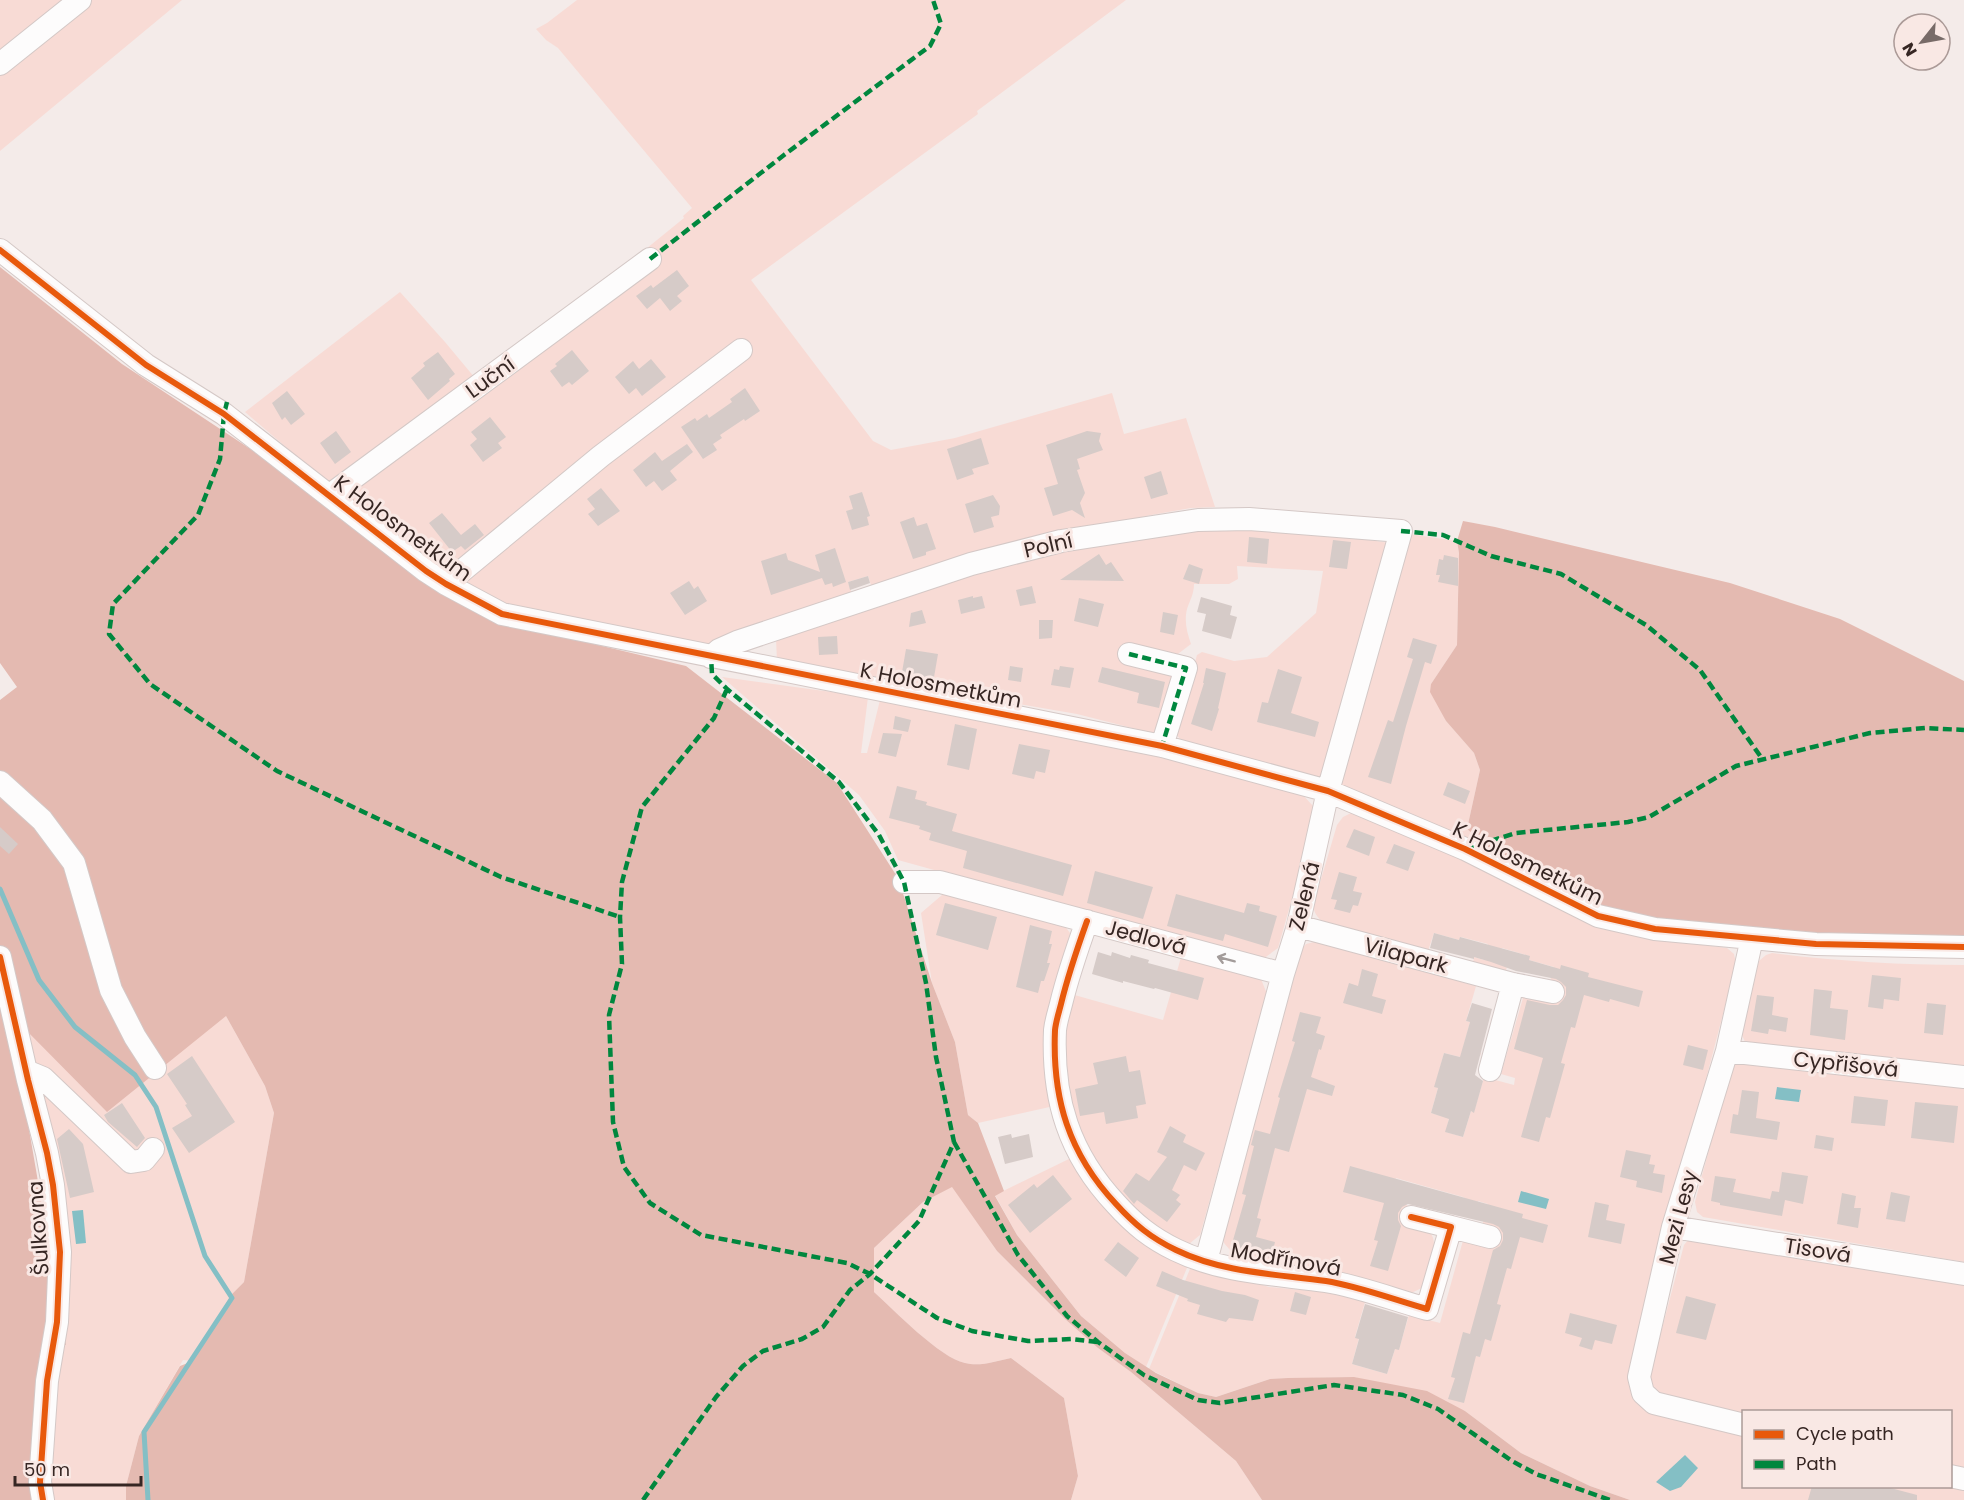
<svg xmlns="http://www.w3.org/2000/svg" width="1964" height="1500" font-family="Poppins,sans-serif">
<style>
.green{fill:#f8dbd5}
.forest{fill:#e4bab1}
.water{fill:#84bfc5}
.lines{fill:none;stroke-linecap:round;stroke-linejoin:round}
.stream{stroke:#84bfc5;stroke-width:5}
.building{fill:#d6cbc8}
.minor-casing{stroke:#d4c8c6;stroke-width:24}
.minor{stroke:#fdfcfc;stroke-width:22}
.quiet{stroke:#00873e;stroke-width:4.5;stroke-dasharray:9 4.5;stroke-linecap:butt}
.cycleway-casing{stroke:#f9e8e4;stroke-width:10}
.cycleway{stroke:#e8590c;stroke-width:6}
.oneway{stroke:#a39c9a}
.labels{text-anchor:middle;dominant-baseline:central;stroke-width:6;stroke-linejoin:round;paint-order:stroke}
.street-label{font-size:21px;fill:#362623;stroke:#f9e8e4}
</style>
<rect width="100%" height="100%" fill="#f4ebe9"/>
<path class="green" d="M0 0H182L0 151Z
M577 0H1126L977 111 978 114 751 280 873 441 891 450 955 438 1112 393 1124 434 1186 418 1215 507 1191 508 1151 515 997 549 873 591 868 576 848 582 853 597 706 645 495 604 461 587 362 512 245 412 400 292 445 342 480 384 684 218 683 216 692 208 558 48 546 40 536 29 547 23Z
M1216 525 1328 534 1396 544 1324 774 1319 777 1181 740 1175 733 1197 655 1202 652 1234 661 1267 657 1316 613 1323 571 1237 566 1238 579 1229 584H1194C1194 594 1190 600 1187 609 1184 622 1187 632 1191 644L1170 660 1177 672 1164 736 1077 714 777 662 776 638 994 567 1041 554Z
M1409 534 1457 541 1459 553 1457 645 1431 684 1446 721 1474 753 1480 770 1467 829 1472 833 1475 849 1337 784Z
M722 677 868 697 861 753H867L880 700 1089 741 1217 769 1302 794 1313 806 1314 821 1278 948 1263 959H1255L898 860 885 831 859 795Z
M1353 812 1663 940 1727 948 1734 954 1736 964 1629 1375C1630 1393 1634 1404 1651 1412L1743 1436 1744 1486 1948 1487 1964 1490V1500H1630L1590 1486 1521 1453 1465 1411 1354 1377 1270 1379 1216 1397 1198 1393 1149 1369 1192 1264 1269 1287 1332 1293 1365 1302 1355 1337 1359 1338 1352 1364 1387 1374 1395 1349H1399L1409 1315 1440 1323 1464 1237 1482 1226 1488 1204 1478 1201 1477 1205 1463 1197 1396 1178 1394 1182 1375 1176V1173L1365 1170 1359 1192 1407 1205 1402 1224C1410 1226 1423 1228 1430 1233 1441 1243 1426 1275 1422 1288L1411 1293 1273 1267 1235 1256 1224 1243 1222 1235 1302 949 1306 944 1318 941 1476 986 1466 1021 1470 1022 1463 1048 1481 1053 1480 1056 1468 1052 1461 1074 1460 1057 1444 1053 1435 1086 1438 1088 1431 1113 1449 1118 1446 1132 1463 1137 1471 1111 1474 1112 1484 1077 1514 1085 1515 1078 1501 1074 1525 991 1549 985 1554 967 1529 960V956L1502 948 1497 963 1507 967 1505 973 1473 963 1474 957 1484 960 1488 944 1461 937 1459 940 1434 933 1428 951 1322 921C1316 916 1313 911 1314 903L1337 825 1343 817Z
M949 889 1062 922 1070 933 1054 1106 978 1123 968 1115 955 1042 932 983 921 913Z
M1772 953C1836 961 1900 965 1964 965V1066L1745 1042 1740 1030 1759 961 1766 955Z
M1182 954 1261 979 1267 994 1200 1235 1189 1244 1177 1243 1114 1193 1074 1123 1062 1046 1071 994 1163 1020Z
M226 1016 265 1086 274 1113 244 1282 231 1295 193 1361 183 1360 139 1436 126 1486V1500H47L62 1323 23 1027Z
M1742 1064 1964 1087V1262L1703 1217 1697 1212 1695 1202 1730 1071 1735 1065Z
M1073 1157 1189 1263 1146 1367 1125 1353 1081 1316 1017 1235 995 1195Z
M952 1186 997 1251 1065 1319 1098 1348 1131 1372 1236 1461 1262 1500H1071L1078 1476 1064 1398 1011 1358C996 1361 980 1367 965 1363 940 1358 894 1310 874 1292V1248L923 1202Z
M1689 1239 1964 1283V1470L1951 1466 1950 1412H1744L1743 1415 1657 1392 1650 1383 1649 1378 1684 1245Z"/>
<path class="forest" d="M0 267 122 364 267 460 502 622 686 666 837 783 898 878 932 983 955 1042 968 1115 978 1123 1004 1191 995 1196 1017 1235 1081 1316 1125 1353 1156 1373 1198 1393 1216 1397 1270 1379 1288 1378 1354 1377 1427 1391 1465 1411 1521 1453 1590 1486 1630 1500H1262L1236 1461 1131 1372 1098 1348 1065 1319 997 1251 952 1187 923 1202 874 1248V1292C894 1310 940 1358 965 1363 980 1367 996 1361 1011 1358L1064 1398 1078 1476 1071 1500H126V1486L139 1436 180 1366 193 1361 231 1295 244 1282 274 1113 265 1086 226 1016 107 1112 23 1027 0 951V700L17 687 0 663Z
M1463 521 1495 527 1730 583 1840 619 1964 681V938L1790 934 1675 925 1598 908 1475 849 1472 833 1467 829 1480 770 1474 753 1446 721 1430 692 1431 684 1457 645 1459 553 1457 541Z
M0 960 66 1345 61 1344 47 1500H0Z"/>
<path class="water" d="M1777 1087 1801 1090 1799 1102 1775 1099Z
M1521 1191 1549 1199 1546 1209 1518 1202Z
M83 1210 86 1243 76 1244 72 1211Z
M1685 1455 1698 1468 1681 1487 1670 1491 1656 1482Z"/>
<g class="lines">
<path class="stream" d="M0 889 39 980 75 1027 135 1075 156 1107 205 1256 232 1298 144 1432 148 1500"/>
</g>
<path class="building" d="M677 270 689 286 677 296 682 301 670 311 660 298 647 309 636 296 651 285 653 288Z
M572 350 589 371 572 385 569 382 562 387 550 371 557 366 555 364Z
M438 352 455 374 449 379 450 381 428 400 411 378 425 366 423 363Z
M651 359 666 377 642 396 636 388 629 394 615 377 633 361 639 369Z
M745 388 760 411 745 421 744 419 720 435 722 438 713 444 717 450 703 459 681 427 695 418 697 421 707 414 709 418 732 402 730 399Z
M287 391 305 414 291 425 285 417 282 420 272 403Z
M490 417 506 437 498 443 502 448 483 462 470 445 477 439 471 432Z
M336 431 351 452 335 464 320 443Z
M1087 431 1101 433 1099 441 1103 450 1077 459 1080 469 1077 470 1085 493 1080 503 1085 518 1072 510 1053 516 1044 488 1058 484 1046 445Z
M981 438 989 464 972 469 974 474 957 480 947 449Z
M687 444 693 452 670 471 677 480 662 491 654 481 646 487 633 470 655 452 662 461Z
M1161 471 1168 494 1151 499 1144 477Z
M601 488 620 511 598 526 588 514 595 509 587 499Z
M862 492 870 516 867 517 869 525 852 530 846 511 853 509 849 496Z
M993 495 1000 506 999 515 991 517 994 527 974 533 965 504Z
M442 513 461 535 475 524 484 535 465 550 461 546 452 552 429 523Z
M914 517 917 526 927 523 936 549 926 552V555L913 559 900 522Z
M1249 537 1269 539 1267 564 1247 562Z
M1333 540 1351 542 1347 569 1329 567Z
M835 548 846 582 833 587 832 583 825 585 822 578 771 595 761 561 786 553 788 560 820 572 815 555Z
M1099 554 1106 565 1111 562 1124 581 1060 580Z
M1444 555 1458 558V586L1438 582 1440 575H1436L1439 559 1443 560Z
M1189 564 1203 569 1199 584 1183 579Z
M868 576 870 583 850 590 848 582Z
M689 581 694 589 698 586 707 601 685 615 670 593Z
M1032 586 1036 603 1020 606 1016 590Z
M973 596V598L982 596 985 608 961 614 958 600Z
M1201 597 1232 606 1230 615 1237 617 1231 639 1202 631 1206 614 1197 612Z
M1079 598 1104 604 1098 627 1074 621Z
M922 610 926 623 909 627 911 613Z
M1163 612 1178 615 1174 635 1160 632Z
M1039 620H1053L1052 638 1039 639Z
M837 636 838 654 819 655 818 637Z
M1413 638 1437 645 1431 664 1425 662 1406 726 1391 784 1368 777 1388 720 1393 722 1413 659 1407 657Z
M906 649 938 654 933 683 901 678Z
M1010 666 1023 668 1021 682 1008 680Z
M1060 666 1074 668 1070 688 1051 685 1054 669 1059 670Z
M1102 667 1165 682 1159 708 1137 703 1139 693 1098 682Z
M1206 668 1226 673 1218 708 1219 709 1212 731 1191 724 1204 683H1203Z
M1278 669 1302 677 1291 713 1319 722 1315 737 1257 722 1262 702 1268 703Z
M895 716 911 720 908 732 893 729Z
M955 724 977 729 969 770 947 765Z
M883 733 902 734 896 757 878 753Z
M1019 744 1050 750 1045 773 1036 771 1034 779 1012 774Z
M1448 782 1470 791 1465 804 1443 795Z
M897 786 917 791 915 799 927 802 926 805 957 814 952 831 1072 865 1063 896 963 868 967 851 929 840 931 833 919 829 920 826 889 818Z
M0 827 18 844 9 854 0 846Z
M1354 829 1375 837 1369 856 1346 847Z
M1394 844 1415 852 1408 871 1386 863Z
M1095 871 1153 887 1143 919 1087 903Z
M1339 872 1357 877 1353 891 1362 893 1358 906 1353 905 1350 913 1334 909 1337 900 1331 899Z
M1176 894 1244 913 1247 903 1260 906 1259 911 1277 916 1268 947 1225 934 1223 941 1167 926Z
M945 903 997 917 988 950 936 935Z
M1030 925 1052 931 1049 944H1052L1047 963H1050L1044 981H1041L1038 993 1016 987Z
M1434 933 1459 940 1460 937 1530 956 1529 960 1560 969 1561 965 1589 973 1588 977 1643 991 1639 1007 1610 999 1609 1002 1584 995 1575 1028 1571 1027 1561 1063 1565 1064 1550 1118 1546 1117 1539 1142 1521 1137 1543 1058 1514 1049 1527 1000 1550 1005H1558L1563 1000 1566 995V987L1561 982 1556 979 1516 971 1491 962 1474 957V959L1430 948Z
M1098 952 1111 956 1112 952 1130 958 1131 955 1149 960 1148 963 1204 978 1198 1000 1155 988 1154 989 1123 981V983L1092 974Z
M1362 969 1378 974 1372 996 1386 1000 1382 1014 1343 1003 1349 983 1358 986Z
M1872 975 1901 978 1899 1001 1884 999 1883 1009 1868 1007Z
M1814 989 1832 991 1830 1008 1848 1010 1845 1040 1810 1035Z
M1757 995 1774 997 1772 1015 1788 1018 1786 1032 1769 1029 1768 1034 1751 1031Z
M1472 1003 1492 1009 1475 1075 1483 1081 1474 1113 1471 1111 1463 1137 1445 1132 1449 1119 1431 1113 1438 1088 1434 1087 1444 1053 1460 1057 1470 1022 1466 1021Z
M1927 1003 1946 1005 1943 1035 1924 1033Z
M1300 1012 1321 1017 1316 1033 1325 1036 1321 1050 1319 1049 1311 1077 1335 1086 1332 1096 1307 1089 1289 1152 1275 1148 1257 1218 1261 1219 1256 1237 1275 1242 1271 1258 1231 1247 1246 1195 1242 1194 1254 1146 1251 1145 1255 1130 1270 1134 1280 1098 1278 1097 1295 1042 1292 1041Z
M1688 1045 1708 1050 1703 1070 1683 1065Z
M192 1056 235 1122 189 1153 172 1128 192 1116 185 1105 187 1104 167 1074Z
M1126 1056 1129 1072 1140 1070 1146 1104 1136 1106 1138 1118 1106 1124 1104 1112 1080 1116 1075 1089 1098 1084 1093 1063Z
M1742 1090 1759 1092 1756 1118 1780 1122 1777 1140 1730 1133 1733 1114 1738 1115Z
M1854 1096 1888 1100 1885 1126 1851 1123Z
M1915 1102 1958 1106 1954 1143 1911 1138Z
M122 1103 145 1138 137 1147 108 1122 104 1115Z
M1170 1126 1186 1135 1183 1142 1205 1153 1196 1171 1184 1165 1172 1190 1180 1195 1176 1200 1181 1204 1167 1222 1137 1200 1134 1204 1123 1191 1136 1173 1149 1181 1167 1157 1157 1152Z
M69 1129 83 1144 94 1192 70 1198 57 1139Z
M1011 1134 1012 1138 1029 1134 1033 1157 1005 1164 998 1137Z
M1816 1135 1834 1138 1832 1151 1814 1148Z
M1626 1150 1651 1155 1649 1164 1655 1165 1653 1173 1665 1175 1662 1193 1636 1187 1637 1181 1620 1177Z
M1350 1166 1523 1214 1522 1218 1548 1225 1543 1243 1520 1237 1511 1269 1507 1268 1497 1304 1501 1305 1491 1341 1485 1339 1480 1357 1476 1356 1464 1403 1448 1399 1455 1378 1451 1377 1463 1332 1470 1334 1493 1250 1500 1246 1503 1240V1233L1499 1227 1493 1224 1408 1204 1402 1207 1398 1213V1220L1401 1226 1388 1271 1370 1266 1378 1241 1374 1240 1384 1203 1343 1192Z
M1782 1172 1808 1176 1803 1204 1785 1200 1782 1216 1720 1205V1203L1711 1201 1715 1176 1736 1179 1733 1192 1770 1199 1772 1191 1779 1192Z
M1053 1175 1072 1199 1030 1233 1008 1205 1034 1184 1037 1188Z
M1891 1192 1910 1196 1905 1222 1886 1219Z
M1842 1193 1856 1196 1854 1208H1861L1858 1228 1837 1224Z
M1595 1202 1609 1205 1606 1220 1625 1224 1621 1244 1588 1237Z
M1118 1242 1139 1258 1126 1277 1104 1260Z
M1162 1271 1183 1280 1222 1291 1245 1295 1259 1300 1253 1321 1229 1318 1226 1322 1197 1314 1200 1305 1187 1301 1188 1299 1156 1286Z
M1295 1292 1311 1297 1306 1315 1290 1311Z
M1686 1296 1716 1304 1706 1340 1676 1333Z
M1365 1304 1408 1317 1399 1350 1395 1349 1387 1374 1352 1364 1359 1339 1355 1338Z
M1570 1313 1617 1325 1612 1344 1595 1340 1592 1350 1579 1346 1582 1338 1565 1333Z
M1812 1486H1883L1917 1495V1500H1808Z"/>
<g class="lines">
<g class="minor-casing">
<path id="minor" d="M0 64 80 0
M0 250 146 365 224 414 426 571 446 584 502 614 1162 746 1328 791 1465 849 1598 916 1655 929 1752 938 1816 944 1964 947
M330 495 650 259
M446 584 601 456 741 350
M1129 654 1186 668 1162 746
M711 657 719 650 737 642 971 564 1061 541 1198 520 1249 519 1401 531 1328 791 1298 926 1283 974 1206 1261
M0 782 42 820 74 863 111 990 135 1037 155 1068
M904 882H940L1283 974
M1087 921C1077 949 1068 975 1061 1004 1059 1012 1056 1021 1055 1030 1052 1099 1069 1154 1116 1204 1134 1224 1151 1238 1176 1250 1223 1273 1276 1274 1326 1281 1358 1286 1395 1300 1427 1309L1451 1227 1411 1217
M1298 926 1513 984 1553 992
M0 957 28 1080 47 1153 53 1185 60 1252 57 1322 47 1381 40 1482 43 1500
M1727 1051 1964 1077
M1490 1070 1513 984
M26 1071 43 1078 131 1162 144 1160 153 1149
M1451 1227 1490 1237
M1673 1227 1964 1274
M1744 1425 1654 1403 1643 1393 1639 1377 1673 1227 1727 1051 1752 938
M1950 1476 1964 1479"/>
</g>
<use href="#minor" class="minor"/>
<path class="quiet" d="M650 259 784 155 930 46 941 24 933 0
M227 402 224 414 220 459 198 515 113 604 109 634 150 684 277 771 501 877 620 917
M1401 531 1443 535 1491 556 1561 574 1646 625 1700 670 1763 760
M1129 654 1186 668 1162 746
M727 689 714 718 642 807 622 882 620 917 622 964 609 1015 613 1122 624 1167 650 1203 701 1235 847 1263 870 1274 937 1318 972 1331 1028 1341 1071 1339 1098 1342
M1465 849 1516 833 1628 822 1649 817 1736 766 1870 733 1925 728 1964 730
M954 1142 1018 1255 1067 1316 1098 1342 1144 1375 1198 1400 1220 1403 1334 1385 1403 1395 1438 1409 1512 1461 1536 1474 1610 1500
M643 1500 716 1397 743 1366 763 1351 802 1339 823 1327 850 1290 870 1274 919 1221 954 1142 936 1057 926 983 904 882 879 835 839 782 727 689 712 674 711 657"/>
<g class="cycleway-casing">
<path id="cycleway" d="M0 250 146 365 224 414 426 571 446 584 502 614 1162 746 1328 791 1465 849 1598 916 1655 929 1752 938 1816 944 1964 947
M1087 921C1077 949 1068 975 1061 1004 1059 1012 1056 1021 1055 1030 1052 1099 1069 1154 1116 1204 1134 1224 1151 1238 1176 1250 1223 1273 1276 1274 1326 1281 1358 1286 1395 1300 1427 1309L1451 1227 1411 1217
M0 957 28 1080 47 1153 53 1185 60 1252 57 1322 47 1381 40 1482 43 1500"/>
</g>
<use href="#cycleway" class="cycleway"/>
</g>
<defs><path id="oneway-shaft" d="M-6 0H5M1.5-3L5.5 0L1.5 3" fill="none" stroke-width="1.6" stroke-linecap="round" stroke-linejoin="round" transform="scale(1.5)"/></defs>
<use class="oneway" href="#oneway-shaft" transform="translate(1226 959) rotate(-165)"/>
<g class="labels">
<g class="street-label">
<text transform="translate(490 377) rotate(-36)">Luční</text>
<text transform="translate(403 528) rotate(36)">K Holosmetkům</text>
<text transform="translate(1048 545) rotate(-13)">Polní</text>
<text transform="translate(941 685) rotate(11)">K Holosmetkům</text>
<text transform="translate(1528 863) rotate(26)">K Holosmetkům</text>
<text transform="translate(1304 896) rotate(-76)">Zelená</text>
<text transform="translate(1146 937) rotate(15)">Jedlová</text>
<text transform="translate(1406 955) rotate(15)">Vilapark</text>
<text transform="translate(1846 1064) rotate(6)">Cypřišová</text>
<text transform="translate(1678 1217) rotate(-75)">Mezi Lesy</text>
<text transform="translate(38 1228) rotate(-94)">Šulkovna</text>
<text transform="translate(1818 1250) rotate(9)">Tisová</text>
<text transform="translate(1286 1259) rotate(10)">Modřínová</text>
</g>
</g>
<rect x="1742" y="1410" width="210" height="78" fill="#f9e8e4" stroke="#ab9a97" stroke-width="1.5"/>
<rect x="1754" y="1430" width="30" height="9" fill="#e8590c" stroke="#ab9a97" stroke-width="1.5"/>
<text x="1796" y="1440" font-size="18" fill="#362623">Cycle path</text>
<rect x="1754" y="1460" width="30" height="9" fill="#00873e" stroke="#ab9a97" stroke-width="1.5"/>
<text x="1796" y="1470" font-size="18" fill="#362623">Path</text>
<g transform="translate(1922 42) rotate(239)"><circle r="28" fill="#f9e8e4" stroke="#ab9a97" stroke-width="1.5"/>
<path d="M0-4.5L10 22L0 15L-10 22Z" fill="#786b68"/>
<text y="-9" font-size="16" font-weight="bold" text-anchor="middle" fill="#362623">N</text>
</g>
<path d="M15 1476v9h126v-9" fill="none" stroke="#362623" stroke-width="3"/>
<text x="24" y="1476" font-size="18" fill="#362623" stroke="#f9e8e4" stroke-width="4.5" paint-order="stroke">50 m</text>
</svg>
